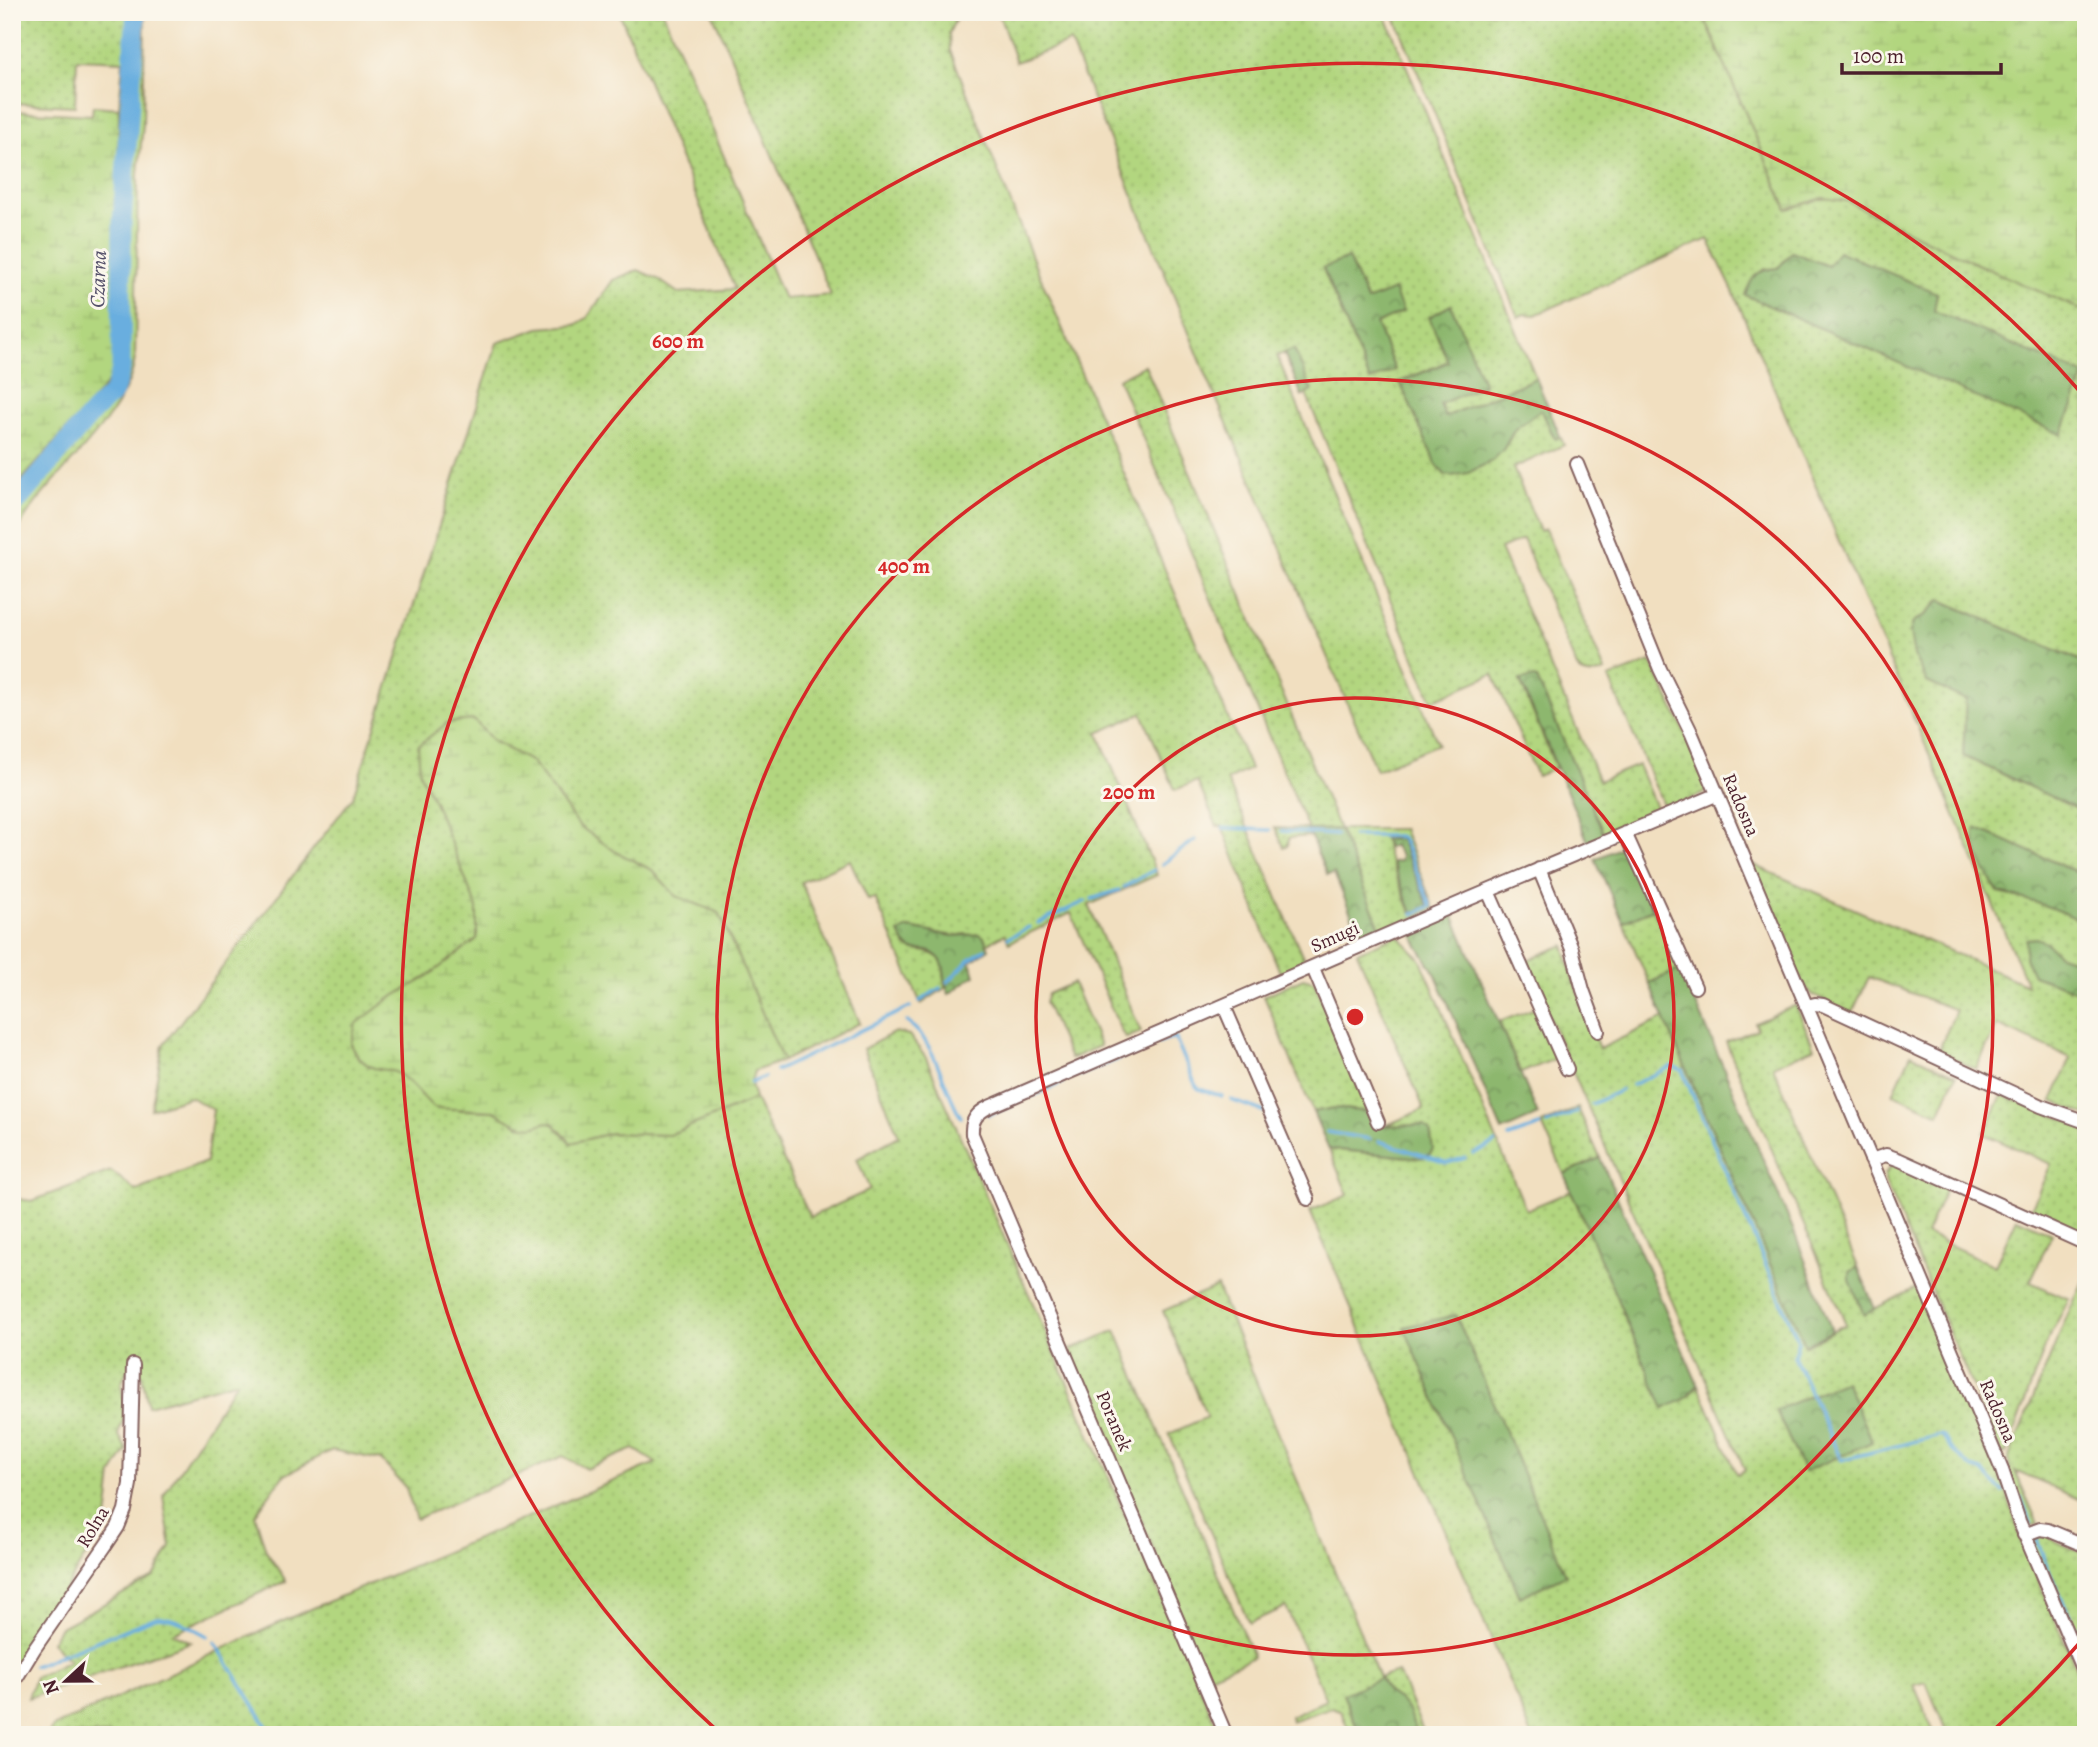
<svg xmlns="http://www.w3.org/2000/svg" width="2098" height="1747" font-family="Alegreya,serif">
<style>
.grass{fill:url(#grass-dots);stroke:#7e7a55;stroke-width:2;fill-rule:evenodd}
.forest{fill:url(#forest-crowns);stroke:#6c6b4c;stroke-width:2}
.wetland{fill:url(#wetland-marsh);stroke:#7e7a55;stroke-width:2}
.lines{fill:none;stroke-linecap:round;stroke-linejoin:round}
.stream{stroke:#69aedf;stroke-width:3.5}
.river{stroke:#69aedf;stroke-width:19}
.minor-casing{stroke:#84625f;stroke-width:16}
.minor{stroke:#fff;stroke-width:12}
.ring{fill:none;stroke:#d62828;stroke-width:3.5}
.labels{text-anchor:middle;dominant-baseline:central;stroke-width:6;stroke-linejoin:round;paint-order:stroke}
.street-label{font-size:19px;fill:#4a1f2b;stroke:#fbf7ec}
.water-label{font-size:21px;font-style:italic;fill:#55516a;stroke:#fbf7ec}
.centre{fill:#d62828;stroke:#fbf7ec;stroke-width:3.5}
.ring-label{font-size:21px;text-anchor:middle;font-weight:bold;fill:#d62828;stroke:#fbf7ec;stroke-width:6;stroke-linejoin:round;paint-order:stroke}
</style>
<defs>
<pattern id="grass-dots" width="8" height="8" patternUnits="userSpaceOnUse" patternTransform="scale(1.75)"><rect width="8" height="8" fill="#b2d67f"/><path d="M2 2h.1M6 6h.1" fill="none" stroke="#9bb76e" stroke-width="1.8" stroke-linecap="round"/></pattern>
<pattern id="forest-crowns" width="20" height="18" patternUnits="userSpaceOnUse" patternTransform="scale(1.75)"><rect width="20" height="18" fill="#8db76e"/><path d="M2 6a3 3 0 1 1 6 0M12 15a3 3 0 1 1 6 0" fill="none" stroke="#75945b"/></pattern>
<pattern id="wetland-marsh" width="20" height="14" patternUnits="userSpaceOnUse" patternTransform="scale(1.75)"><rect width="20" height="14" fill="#b2d67f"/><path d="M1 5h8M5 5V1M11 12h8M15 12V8" fill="none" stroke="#9bb76e"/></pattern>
</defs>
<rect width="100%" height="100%" fill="#fbf7ec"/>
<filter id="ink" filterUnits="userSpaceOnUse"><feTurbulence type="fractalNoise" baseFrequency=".0143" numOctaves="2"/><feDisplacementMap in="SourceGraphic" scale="14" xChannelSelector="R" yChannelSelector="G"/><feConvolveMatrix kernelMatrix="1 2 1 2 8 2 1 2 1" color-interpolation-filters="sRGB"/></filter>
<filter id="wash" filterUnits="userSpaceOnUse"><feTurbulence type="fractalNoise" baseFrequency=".00686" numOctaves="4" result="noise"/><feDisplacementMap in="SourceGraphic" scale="28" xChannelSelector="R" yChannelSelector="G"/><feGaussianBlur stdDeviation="1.57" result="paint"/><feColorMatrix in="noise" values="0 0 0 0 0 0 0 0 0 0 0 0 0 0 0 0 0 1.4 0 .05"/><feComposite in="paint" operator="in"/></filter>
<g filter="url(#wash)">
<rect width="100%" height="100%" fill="#f1dfc0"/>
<path class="grass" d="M16 12H145L143 125 138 174 135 358C127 415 65 463 32 508 24 518 18 530 12 541V491L107 384 113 370 115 348 119 108 123 61 77 59 75 106 12 103V55Z
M619 12H663L784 299 831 295 712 12H959L949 33 950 50 1036 267 1250 769 1227 780 1306 964 1281 975 1222 826H1217L1197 781 1175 790 1142 713 1098 733 1157 875 1089 905 1141 1032 1126 1038 1121 1031 1071 913 1009 943 1005 934 987 944 984 937 966 934 953 936 908 928 905 946C919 953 932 949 943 962L945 988 921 1004 875 898 868 900 850 860 801 882 860 1023 783 1061 719 913 676 896 652 870 616 852 579 826 532 762 493 741 474 720 447 723 420 774 434 801 477 908V940L427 977 388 1000 357 1056 372 1067 394 1071 410 1082 420 1095 461 1110 494 1111 519 1125 547 1122 554 1124 571 1143 611 1133 669 1135 755 1099 810 1217 870 1190 857 1159 899 1136 863 1049 895 1032 909 1035 926 1058 1216 1724 1210 1735H47L53 1727 292 1617 656 1463 634 1449 586 1469 563 1456 416 1519 406 1488 381 1460 332 1450 283 1476 255 1515 266 1551 286 1581 173 1633 191 1642 28 1698 35 1677 70 1661 51 1642 59 1628 154 1577 171 1547 163 1496 237 1381 148 1406 142 1375 126 1372 121 1385 126 1412 118 1434 127 1450 112 1474 107 1520 20 1664 12 1667V1198L32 1201 111 1171 136 1191 206 1162 213 1110 190 1097 151 1109 163 1045 353 797 497 343 539 328 575 325 587 318 613 280 638 270 658 279 678 293 735 289Z
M998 12H1384L1536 378 1445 417 1440 404 1448 361 1400 382 1436 464 1440 470 1476 469 1485 464 1508 442 1515 429 1539 411H1542L1554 437 1556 439 1560 436 1564 445 1513 468 1540 531 1545 529 1605 671C1594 675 1586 679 1577 668L1523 539 1500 549 1599 781 1638 765 1658 812 1604 835 1537 679 1520 681 1556 768 1537 776 1493 674 1432 701 1306 394 1311 391 1294 349 1277 356 1438 744 1376 770 1210 384 1070 42 1016 62ZM1348 258 1367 301 1394 290 1376 324 1395 370 1370 381 1323 269Z
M1393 12H1702L1787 209 1824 198 1847 201 1977 264 2086 312V663L1941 600 1927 614 1913 622 1927 682 1966 699 1963 756 2086 813V876L1976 828 1999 893C2030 899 2057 909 2086 923V964L2059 955 2046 942 2033 975 2086 994V1115L2052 1101 2071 1058 1997 1025 1976 1069 1938 1052 1956 1010 1869 977 1852 1013 1814 996 1800 981 1749 863 2027 985 1733 291 1708 239 1535 315 1524 314 1518 317ZM1828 266 1937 294 1933 311 2084 375 2062 434 1745 295 1765 269Z
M1145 365 1339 829H1403L1434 909 1382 932 1308 830 1311 836 1289 838 1288 845 1284 847 1275 828 1308 829 1118 379ZM1384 839H1400L1427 907 1411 912 1388 856Z
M1651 662 1683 728 1707 786 1705 793 1665 809 1609 678Z
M1653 909 1681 969 1649 983 1623 922Z
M1398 935 1421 960 1526 1210 1571 1191 1664 1408 1685 1399 1698 1385 1737 1474 1745 1470 1525 961 1564 945 1573 978 1599 1049 1664 1018 1805 1345 1846 1324 1726 1042 1757 1029 1755 1023 1796 1005 1814 1048 1773 1066 1858 1267 1850 1272 1864 1314 1920 1286 2004 1484 2021 1540 2086 1691V1735H1948L1926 1682 1914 1685 1935 1735H1532L1310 1211 1348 1195 1329 1149 1407 1157 1424 1125 1385 1126 1424 1109 1357 952ZM1405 1327 1565 1575 1520 1597Z
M1303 978 1314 981 1369 1112 1334 1108 1313 1112 1264 996Z
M1073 983 1100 1046 1070 1059 1045 1002 1048 994Z
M1535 1008 1557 1058 1521 1073 1499 1022Z
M1911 1054 1956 1075 1939 1114 1893 1094Z
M2002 1095 2086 1128V1234L2031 1209 2051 1164 1984 1134Z
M1578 1108 1600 1158 1564 1174 1542 1124Z
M1898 1164 1947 1186 1926 1234 1995 1266 2017 1218 2052 1234 2030 1282 2069 1299 2048 1339 2006 1453 2001 1454 1885 1181V1174L1891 1166Z
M2086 1275V1502L2015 1471 2038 1524 2029 1527 2024 1525C2017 1503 2008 1480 2009 1457L2064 1323Z
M1217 1287 1379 1678 1398 1672 1425 1735H1418C1397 1685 1393 1693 1343 1694L1360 1735H1351L1341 1712 1332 1707 1291 1721 1290 1716 1326 1700 1286 1607 1249 1623 1169 1434 1207 1417 1163 1311Z
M1116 1330 1253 1657 1207 1677 1070 1350Z
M2041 1532 2051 1539 2086 1555V1634L2082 1633 2075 1636 2067 1626 2030 1539Z"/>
<path class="forest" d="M1838 251 1937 293 1934 311 2084 375 2062 435 1745 295C1752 276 1756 270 1778 268L1792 252 1828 266Z
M1348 258 1367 301 1394 290 1403 312 1376 324 1395 370 1370 381 1323 268Z
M1451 305 1484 385 1440 404 1445 417 1536 378 1560 436 1556 439 1554 437 1542 411H1539L1515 429 1503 450 1492 461 1468 473 1452 476 1445 475 1436 464 1400 382 1448 362 1429 317Z
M1294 349 1312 391 1302 396 1284 353Z
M1940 600 2086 663V813L1963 756 1966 700 1927 682 1914 656 1910 633 1913 622 1927 614Z
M1532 678 1537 679 1604 835 1588 842 1520 680Z
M1976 828 2086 876V923C2057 909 2030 899 1999 893 1988 878 1970 846 1976 828Z
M1339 829 1382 932 1362 940 1334 873 1327 875 1308 830Z
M1383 839H1400L1428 905 1427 907 1412 913 1392 862 1400 861 1401 856 1393 845 1388 848Z
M1624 846 1653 909 1623 922 1595 859Z
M1452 912 1538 1115 1502 1131 1436 975 1418 946 1411 930Z
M908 928 953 936 980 934 984 937 989 949 970 962 975 975 949 994C942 983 948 966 938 957 922 941 913 964 899 933Z
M2036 938 2046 942 2059 955 2086 964V994L2033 975 2025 958 2026 939Z
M1681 969 1793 1229 1832 1331 1805 1345 1649 983Z
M1334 1108 1369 1112 1376 1126 1423 1125 1430 1130 1433 1149 1430 1154 1421 1158 1329 1149 1313 1112Z
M1600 1158 1698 1385 1685 1399 1664 1409 1564 1174Z
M1858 1267 1875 1309 1864 1315 1850 1280V1272Z
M1456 1315 1566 1575 1520 1597 1404 1327Z
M1845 1381 1872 1442 1804 1472 1776 1410Z
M1380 1678 1388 1693 1399 1699 1407 1709 1418 1735H1360L1343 1694Z"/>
<path class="wetland" d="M1702 12H2086V312L1977 264 1847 201 1823 198 1787 209Z
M93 106 119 108 115 348 113 370 107 384 12 491V111L92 115Z
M474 720 493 741 532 762 579 826 616 852 652 870 676 896 719 913 783 1061 754 1071 751 1083 755 1099 669 1135 611 1133 571 1143 554 1124 547 1122 533 1127 519 1125 494 1111 434 1108C421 1096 412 1081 397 1073 390 1069 382 1070 374 1068 363 1064 356 1055 351 1044L356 1024 388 1000 427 977 477 939V908L434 801 420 774 418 746 447 723Z"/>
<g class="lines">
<path class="stream" d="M1223 828 1270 830
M1282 831 1336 835
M1352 836H1398L1402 838 1431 906 1413 914
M1162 864 1195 840
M1124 887 1154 870
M1092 899 1119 890
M1038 923 1086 901
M1008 938 1029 927
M948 982 969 960 985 949
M920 1001 940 988
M907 1022C935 1040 944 1089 961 1117
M1159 1043 1175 1037 1196 1086 1199 1089 1222 1096
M776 1071 910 1007
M1080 1075 1148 1047
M751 1083 764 1077
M1632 1085 1672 1066 1682 1070 1797 1338 1798 1342 1794 1356 1841 1460 1940 1435 1943 1436 1952 1450 1972 1468 1982 1471 2003 1492
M1033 1096 1062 1083
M1231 1100 1265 1112
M1592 1104 1621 1090
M989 1115 1011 1106
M1547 1124 1577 1112
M1327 1132 1370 1139
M1509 1137 1540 1126
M1379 1141 1447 1163 1465 1158
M1473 1154 1495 1143
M2021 1498 2031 1524
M2036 1538 2051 1576 2070 1616
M2075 1626 2078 1633
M215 1642 272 1735
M2082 1646 2086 1655
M34 1666 157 1617C176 1617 192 1628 208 1636"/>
<path class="river" d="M12 508 93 412 114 392 121 369 122 223 136 12"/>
</g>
</g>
<g filter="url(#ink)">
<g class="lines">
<g class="minor-casing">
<path id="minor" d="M1577 464 1660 669 1691 732 2002 1470 2019 1521 2086 1678
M1625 833 1695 987
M1539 869 1572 949 1583 990 1598 1031
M1488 891 1567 1069
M1313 968 1378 1122
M1224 1006 1308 1199
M1806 1006 1815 1004 1823 1005 2041 1106 2086 1122
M1871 1160 1886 1155 1900 1160 2086 1244
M2024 1535 2040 1529 2048 1530 2086 1546
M12 1685 34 1649 106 1545 118 1527 125 1510 130 1484 133 1365
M1226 1735 972 1134C971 1120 977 1113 989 1107L1469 899 1716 795"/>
</g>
<use href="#minor" class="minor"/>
</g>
</g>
<g class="ring">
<circle cx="1355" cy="1017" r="319"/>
<circle cx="1355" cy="1017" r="638"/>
<path d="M2083 1639A957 957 0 0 1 1989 1734M721 1734A957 957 0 1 1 2083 395"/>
</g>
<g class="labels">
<g class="street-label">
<text transform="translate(1741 805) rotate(67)">Radosna</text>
<text transform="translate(1335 937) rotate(-24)">Smugi</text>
<text transform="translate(1998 1411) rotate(67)">Radosna</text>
<text transform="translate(1114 1421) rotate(67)">Poranek</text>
<text transform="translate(93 1527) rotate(-59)">Rolna</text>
</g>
<g class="water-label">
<text transform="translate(98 279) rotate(-88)">Czarna</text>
</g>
</g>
<circle cx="1355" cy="1017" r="10" class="centre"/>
<g class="ring-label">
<text x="678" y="348">600 m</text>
<text x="904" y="573">400 m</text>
<text x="1129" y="799">200 m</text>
</g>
<rect width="2098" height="1747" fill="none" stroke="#fbf7ec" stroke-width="42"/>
<g transform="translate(66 1681) rotate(248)" stroke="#fbf7ec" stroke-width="5" paint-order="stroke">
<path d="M0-5L12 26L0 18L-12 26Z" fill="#4a1f2b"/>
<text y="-10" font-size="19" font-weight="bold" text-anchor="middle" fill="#4a1f2b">N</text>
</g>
<path d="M1842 63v10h159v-10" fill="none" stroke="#4a1f2b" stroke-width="3.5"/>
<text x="1853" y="63" font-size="21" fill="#4a1f2b" stroke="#fbf7ec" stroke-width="5" paint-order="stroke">100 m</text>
</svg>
